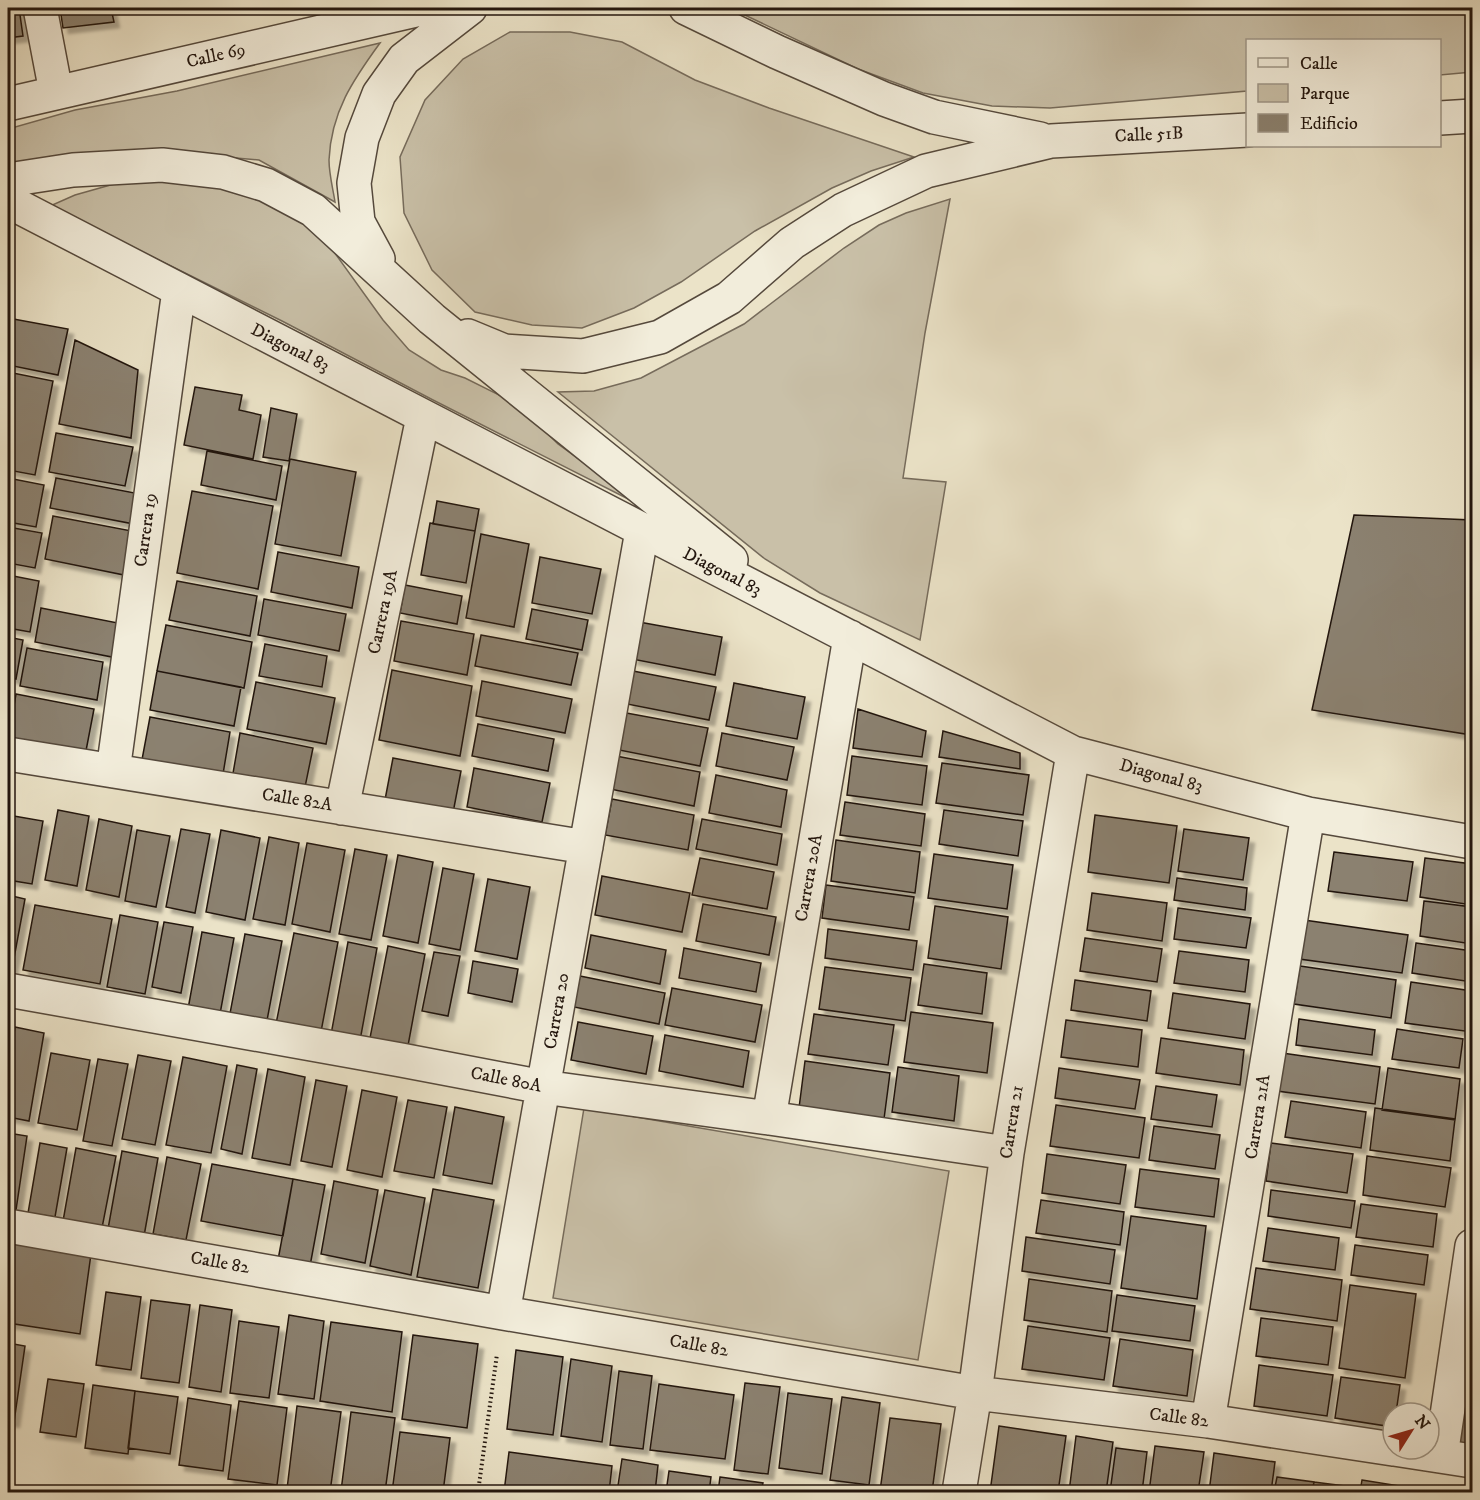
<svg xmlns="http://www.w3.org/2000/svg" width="1480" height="1500" font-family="'IM FELL DW Pica',serif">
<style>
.green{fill:#c9c0a8;stroke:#766b5b;stroke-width:1.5}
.building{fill:#8b816f;stroke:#23160e;stroke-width:1.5;filter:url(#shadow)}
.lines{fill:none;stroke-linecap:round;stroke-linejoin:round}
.minor-casing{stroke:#55493c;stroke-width:36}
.path{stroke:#23160e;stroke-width:4;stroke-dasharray:1.5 3;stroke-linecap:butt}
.minor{stroke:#f2eddb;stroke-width:33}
.labels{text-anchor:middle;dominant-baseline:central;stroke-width:6;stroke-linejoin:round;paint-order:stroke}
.street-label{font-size:18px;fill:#23160e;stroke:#f2eddb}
</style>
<defs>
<filter id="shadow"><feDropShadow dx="5.5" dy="5.5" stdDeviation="1.5" flood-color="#0004"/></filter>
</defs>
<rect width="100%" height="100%" fill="#ebe3c8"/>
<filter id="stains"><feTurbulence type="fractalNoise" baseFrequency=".00333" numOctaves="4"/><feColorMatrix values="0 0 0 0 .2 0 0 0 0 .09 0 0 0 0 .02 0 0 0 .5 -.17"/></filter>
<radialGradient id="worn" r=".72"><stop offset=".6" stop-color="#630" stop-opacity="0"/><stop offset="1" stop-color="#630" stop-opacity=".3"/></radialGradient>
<path class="green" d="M730 8H1472V72L1440 75V40H1248L1247 91 1050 108 992 106 923 93 858 69Z
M510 32H570L622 42 695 80 769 108 914 157 871 171 832 188 755 231 681 282 634 308 582 328 532 325 475 312 432 270 404 213 400 157 425 100 463 59Z
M380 43C353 80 331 112 329 160 329 174 333 189 335 202L259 160 213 156 8 164V129L75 110 177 91Z
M121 182H189L222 187 278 206 319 231 383 320 409 350 441 370 465 378 519 405 558 444 646 508 433 400 282 321 50 206 75 195Z
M950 199 925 333 903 478 946 482 920 640 820 593 765 559 558 392 594 391 641 378 744 324 844 248 879 225 906 213Z
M584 1108 949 1171 918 1360 553 1298Z"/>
<path class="building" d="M8 8H19L23 36 8 38Z
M60 8H111L114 22 63 28Z
M8 318 68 329 58 375 8 365Z
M75 340 138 370 131 438 59 424Z
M8 372 53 381 35 475 8 470Z
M195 387 242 395 239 410 261 415 253 459 184 445Z
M271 408 297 414 289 461 263 457Z
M56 433 133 447 125 486 49 472Z
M207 451 282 466 276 500 201 485Z
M290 459 356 472 341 556 275 544Z
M8 478 44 485 36 527 8 522Z
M56 478 140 494 134 524 50 508Z
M192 491 273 506 258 589 177 573Z
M437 501 479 509 475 531 433 524Z
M1354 515 1472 520V735L1312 710Z
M53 516 137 532 129 576 45 559Z
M430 523 475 531 466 583 421 575Z
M8 527 42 533 35 568 8 563Z
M481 534 529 544 514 627 466 618Z
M278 552 359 567 352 608 271 592Z
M540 557 601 569 592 614 532 603Z
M8 575 39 581 30 632 8 628Z
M177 581 257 596 250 636 169 620Z
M405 585 462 596 457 624 400 613Z
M264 599 346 614 339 651 258 635Z
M41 608 118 623 112 657 35 642Z
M532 609 588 620 582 650 526 639Z
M401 621 474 634 467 675 394 661Z
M639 622 722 637 715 675 632 659Z
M166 625 252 642 244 688 157 671Z
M481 635 578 653 571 685 475 666Z
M8 637 23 640 16 679 8 677Z
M265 644 327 656 322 687 259 676Z
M27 648 103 662 97 700 20 686Z
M392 670 472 686 460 756 379 740Z
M157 671 241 687 234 726 150 710Z
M633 671 716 687 709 720 627 704Z
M482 681 572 699 565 733 476 716Z
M256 682 335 698 326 744 247 729Z
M734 683 805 697 797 739 726 726Z
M16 694 94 709 85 756 8 739Z
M858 709 926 731 922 757 853 748Z
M621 712 708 728 700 766 614 749Z
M150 717 230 732 222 780 141 765Z
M478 724 554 739 548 771 472 756Z
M943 731 1020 753V769L939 757Z
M240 733 313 748 304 792 232 779Z
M722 733 794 747 787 780 716 766Z
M616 756 700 772 694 806 610 789Z
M852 756 927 766 922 805 847 795Z
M393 758 461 771 452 818 384 805Z
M942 763 1029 775 1023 815 936 803Z
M474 768 550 783 542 822 467 807Z
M716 775 787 790 781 827 709 813Z
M612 799 694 815 688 850 605 835Z
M845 802 925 814 921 846 840 835Z
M58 810 89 816 77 886 45 880Z
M944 810 1023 821 1018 856 939 844Z
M8 815 43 821 32 884 8 880Z
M1095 815 1177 826 1169 883 1088 872Z
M99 819 132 826 119 897 86 890Z
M702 819 782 834 777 865 696 849Z
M181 829 210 834 195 913 166 907Z
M1184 829 1249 838 1243 880 1178 871Z
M137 830 170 836 156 907 125 901Z
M221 830 260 838 245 920 206 912Z
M269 837 299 843 285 925 253 919Z
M836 840 920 852 915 893 831 881Z
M307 843 345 850 330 932 292 924Z
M355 849 387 855 371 940 339 934Z
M1334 852 1413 862 1407 901 1328 891Z
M934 854 1013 865 1007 909 928 898Z
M398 855 433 862 418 943 383 936Z
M700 858 774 872 767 909 692 895Z
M1425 858 1472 864V905L1420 897Z
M443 868 474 874 460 950 429 944Z
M602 876 690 893 682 932 595 915Z
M1177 878 1247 888 1245 910 1174 900Z
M488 879 530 887 517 959 475 951Z
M826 885 914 897 909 930 822 918Z
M1092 893 1167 903 1162 941 1087 930Z
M8 895 25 899 12 969H8Z
M1424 901 1472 907V944L1420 936Z
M703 904 776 917 769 955 696 941Z
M35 905 112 919 100 984 23 970Z
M935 906 1008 917 1001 969 928 958Z
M1178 908 1251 918 1246 948 1174 939Z
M120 915 158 922 145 994 107 987Z
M1297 919 1408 935 1402 973 1292 958Z
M164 922 193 927 181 993 152 987Z
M828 929 917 941 913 970 825 958Z
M202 932 234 938 220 1014 188 1009Z
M294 933 338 942 320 1037 275 1029Z
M245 934 282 941 265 1031 228 1024Z
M591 935 666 950 660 984 585 968Z
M1085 938 1162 949 1157 982 1080 971Z
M348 942 377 948 359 1046 330 1040Z
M1416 943 1472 951V982L1412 973Z
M388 946 425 954 407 1051 369 1043Z
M684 948 761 963 756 992 679 978Z
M1179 951 1249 960 1245 992 1174 983Z
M434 952 460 956 448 1016 422 1011Z
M473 961 518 969 512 1002 468 993Z
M924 964 987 973 982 1014 918 1005Z
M1300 966 1396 980 1391 1018 1294 1004Z
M825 967 911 978 905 1021 819 1009Z
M580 976 665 993 659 1024 574 1007Z
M1075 980 1151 991 1147 1021 1071 1010Z
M1411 982 1472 991V1032L1405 1023Z
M672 988 762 1005 755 1042 665 1025Z
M1173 993 1250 1004 1245 1039 1168 1028Z
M911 1012 993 1023 987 1073 904 1062Z
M814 1014 894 1025 888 1065 808 1054Z
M1299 1019 1375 1030 1372 1055 1296 1045Z
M1066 1020 1142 1030 1138 1067 1061 1057Z
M578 1022 653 1036 646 1074 571 1060Z
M15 1027 44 1033 29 1121 8 1117V1067Z
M1397 1029 1463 1039 1459 1068 1392 1059Z
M665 1035 749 1051 743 1087 659 1071Z
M1161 1038 1244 1050 1240 1085 1156 1073Z
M51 1053 90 1060 77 1130 38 1123Z
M1282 1053 1380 1067 1375 1104 1277 1091Z
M138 1055 171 1061 155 1145 122 1139Z
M183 1057 227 1066 211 1153 166 1145Z
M98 1059 128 1064 112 1146 83 1141Z
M805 1061 890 1073 884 1119 799 1108Z
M237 1065 257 1069 242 1154 221 1149Z
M898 1067 959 1076 954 1121 892 1112Z
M1059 1068 1140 1080 1135 1109 1055 1098Z
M1388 1068 1460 1079 1455 1120 1382 1110Z
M268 1069 305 1077 290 1165 252 1158Z
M316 1080 347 1086 332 1167 301 1161Z
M1156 1086 1217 1095 1212 1127 1151 1119Z
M362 1090 397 1097 382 1177 347 1170Z
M408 1100 447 1107 434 1178 394 1171Z
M1291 1101 1366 1112 1361 1148 1285 1137Z
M1056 1105 1145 1118 1139 1158 1050 1146Z
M455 1107 504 1117 492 1184 443 1175Z
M1375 1108 1455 1119 1450 1161 1370 1150Z
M1154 1126 1220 1135 1215 1169 1149 1160Z
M8 1133 27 1136 16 1210 8 1209Z
M40 1143 67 1148 55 1217 28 1213Z
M1271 1143 1353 1154 1347 1193 1266 1181Z
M76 1148 116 1156 102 1228 63 1221Z
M122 1151 158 1158 144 1236 108 1229Z
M1047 1154 1126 1165 1120 1204 1042 1193Z
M1367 1156 1451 1168 1445 1207 1363 1195Z
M167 1157 201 1164 186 1240 153 1234Z
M212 1164 293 1179 283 1236 201 1221Z
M1140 1169 1219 1179 1214 1217 1135 1207Z
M293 1179 325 1185 310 1266 278 1260Z
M334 1181 378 1190 365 1263 321 1254Z
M433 1189 494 1200 478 1288 417 1277Z
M385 1190 425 1198 411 1275 370 1266Z
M1271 1190 1355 1201 1351 1228 1268 1216Z
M1041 1200 1124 1212 1120 1245 1036 1233Z
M1361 1204 1437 1214 1433 1247 1356 1237Z
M1131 1216 1206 1226 1197 1299 1121 1288Z
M1268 1228 1339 1238 1335 1270 1263 1261Z
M1026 1237 1115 1250 1110 1284 1022 1271Z
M12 1243 91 1254 80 1334 8 1323V1274Z
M1355 1245 1428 1255 1424 1285 1351 1275Z
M1256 1268 1342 1280 1337 1321 1250 1309Z
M1029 1279 1112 1291 1107 1332 1024 1320Z
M1350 1285 1416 1294 1405 1378 1339 1368Z
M106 1292 141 1297 131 1370 96 1365Z
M1117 1295 1195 1306 1190 1341 1112 1331Z
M151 1300 190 1305 179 1383 141 1378Z
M200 1305 232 1310 221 1392 189 1387Z
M289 1315 324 1321 314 1399 278 1394Z
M1261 1318 1333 1327 1328 1365 1256 1356Z
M239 1321 279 1327 269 1398 230 1393Z
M331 1322 402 1332 392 1412 320 1401Z
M1028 1326 1110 1338 1104 1380 1022 1369Z
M413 1335 478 1344 467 1428 402 1419Z
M1120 1339 1193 1350 1187 1396 1113 1386Z
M8 1343 25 1346 14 1422 8 1421Z
M516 1350 563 1357 553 1435 507 1429Z
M1472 1351V1389L1462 1387Z
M571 1359 612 1366 602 1442 561 1436Z
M1259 1365 1333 1375 1327 1416 1254 1406Z
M619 1371 652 1376 643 1449 610 1445Z
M1341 1377 1400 1385 1396 1413H1393V1427L1335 1418Z
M48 1379 84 1384 76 1437 40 1432Z
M745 1383 780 1387 768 1474 734 1470Z
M659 1384 734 1395 725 1459 650 1450Z
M93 1385 135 1391 128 1454 85 1448Z
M135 1391 178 1397 170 1454 128 1448Z
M788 1393 832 1399 822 1474 779 1468Z
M1458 1396 1472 1398V1451L1451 1448Z
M842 1397 880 1403 869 1485 830 1480Z
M188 1398 231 1405 223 1471 179 1465Z
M239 1401 287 1408 277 1485 228 1479Z
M297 1406 341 1412 330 1492 287 1489Z
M351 1412 395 1418 385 1492 341 1491Z
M890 1418 941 1424 932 1492 880 1491Z
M999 1426 1066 1436 1058 1492H990Z
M400 1432 450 1438 443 1492H392Z
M1076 1436 1113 1442 1106 1492H1069Z
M1155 1446 1204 1452 1198 1492H1149Z
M1116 1448 1147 1452 1142 1492H1110Z
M509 1452 612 1466 609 1492H504Z
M1214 1453 1275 1462 1271 1492H1209Z
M622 1459 658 1465 655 1492H617Z
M669 1471 711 1477 709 1492H666Z
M720 1477 763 1483 761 1492H718Z
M1277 1477 1314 1482 1312 1492H1274Z
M1362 1480 1400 1486 1399 1492H1360Z
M1314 1482 1352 1487 1351 1492H1312Z
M1400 1486 1440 1492H1399Z"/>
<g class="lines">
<g class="minor-casing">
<path id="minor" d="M40 8 56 92
M686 8 777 52 884 99 934 117 1040 139
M8 104 425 8
M1440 118 1472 116
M8 180 73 170 162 165 223 172 266 185 313 210 432 319 731 560
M8 201 1073 753 1308 814 1472 842
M378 259 358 222 354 183 362 138 379 94 404 59 470 8
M468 336 504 351 583 356 660 337 729 298 792 243 843 210 926 171 1051 141 1248 130
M8 754 586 847
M113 771 179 290
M342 808 423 417
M8 990 401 1060 543 1087 769 1118 1007 1153
M769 1118 850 637
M8 1226 503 1313 975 1393 1208 1421 1393 1449
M503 1313 642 531
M1208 1421 1308 814
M1394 1449 1472 1461
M1441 1456 1472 1246
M959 1492 975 1393 1007 1153 1073 753"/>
</g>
<path class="path" d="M478 1492 497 1354"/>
<use href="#minor" class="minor"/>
</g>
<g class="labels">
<g class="street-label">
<text transform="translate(216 56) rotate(-13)">Calle 69</text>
<text transform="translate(1149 135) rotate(-3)">Calle 51B</text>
<text transform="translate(290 348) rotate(27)">Diagonal 83</text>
<text transform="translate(146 530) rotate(-82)">Carrera 19</text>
<text transform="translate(722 572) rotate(27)">Diagonal 83</text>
<text transform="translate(383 612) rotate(-78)">Carrera 19A</text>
<text transform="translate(1161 776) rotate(15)">Diagonal 83</text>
<text transform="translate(297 800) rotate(9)">Calle 82A</text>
<text transform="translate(809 878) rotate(-80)">Carrera 20A</text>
<text transform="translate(557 1011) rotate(-80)">Carrera 20</text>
<text transform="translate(506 1080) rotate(11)">Calle 80A</text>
<text transform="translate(1258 1117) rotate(-81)">Carrera 21A</text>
<text transform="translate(1012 1122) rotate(-81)">Carrera 21</text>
<text transform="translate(220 1263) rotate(10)">Calle 82</text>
<text transform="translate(699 1346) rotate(10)">Calle 82</text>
<text transform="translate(1179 1418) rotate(7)">Calle 82</text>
</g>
</g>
<rect width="1480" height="1500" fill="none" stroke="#ebe3c8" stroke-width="30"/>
<rect x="9" y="9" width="1462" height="1482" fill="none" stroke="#23160e" stroke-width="3"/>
<rect x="15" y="15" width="1450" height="1470" fill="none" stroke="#23160e" stroke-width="1.5"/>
<rect x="1246" y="39" width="195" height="108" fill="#f2eddb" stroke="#9f9789" stroke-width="1.5"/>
<rect x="1258" y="58" width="30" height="9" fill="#f2eddb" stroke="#9f9789" stroke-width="1.5"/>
<text x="1300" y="69" font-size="18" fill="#23160e">Calle</text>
<rect x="1258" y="84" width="30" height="18" fill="#c9c0a8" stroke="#9f9789" stroke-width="1.5"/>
<text x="1300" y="99" font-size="18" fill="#23160e">Parque</text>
<rect x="1258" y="114" width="30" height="18" fill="#8b816f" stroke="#9f9789" stroke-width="1.5"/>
<text x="1300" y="129" font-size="18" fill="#23160e">Edificio</text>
<g transform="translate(1411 1431) rotate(53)"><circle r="28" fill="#f2eddb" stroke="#9f9789" stroke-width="1.5"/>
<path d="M0-4.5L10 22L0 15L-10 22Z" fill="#8f2418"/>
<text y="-9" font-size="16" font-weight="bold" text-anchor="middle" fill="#23160e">N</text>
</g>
<rect width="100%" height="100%" filter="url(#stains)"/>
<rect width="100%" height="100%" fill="url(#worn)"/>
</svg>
